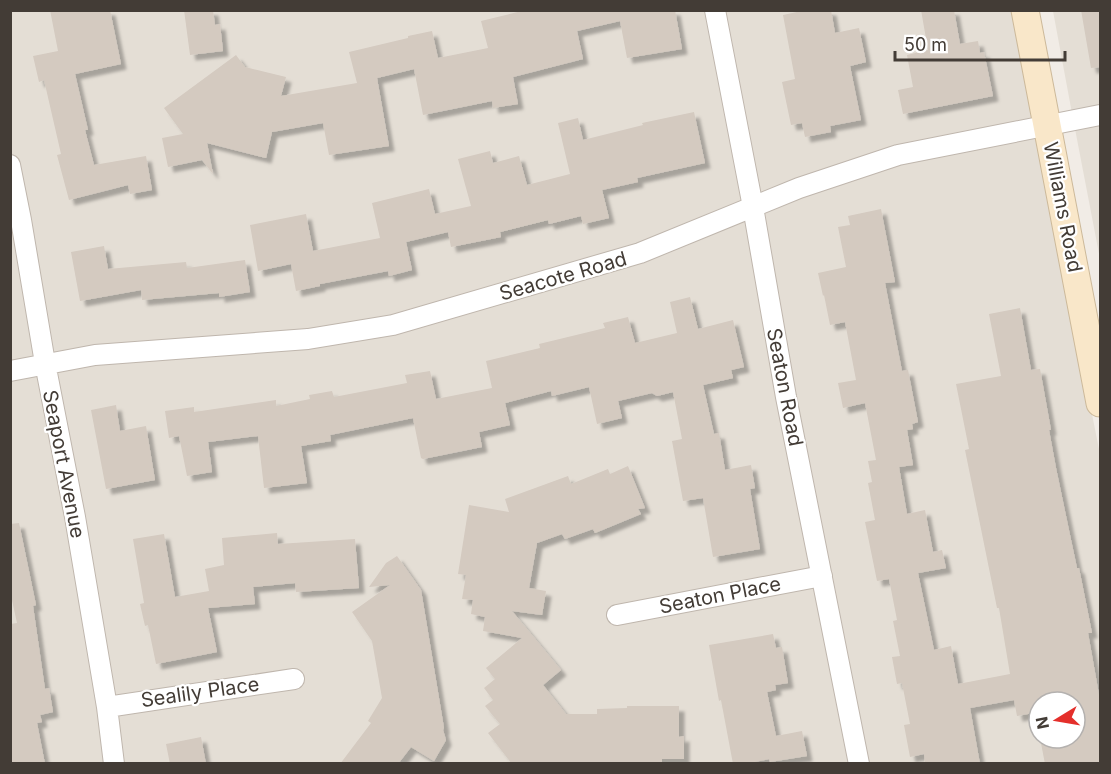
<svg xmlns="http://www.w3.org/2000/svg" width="1111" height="774" font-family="Inter,sans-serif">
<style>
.residential{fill:#e4ded5;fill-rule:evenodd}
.building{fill:#d4cac0;filter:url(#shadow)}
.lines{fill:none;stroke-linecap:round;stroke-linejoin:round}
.street-casing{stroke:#bfb6ad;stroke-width:22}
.secondary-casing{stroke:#ccb99a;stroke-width:29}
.street{stroke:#fff;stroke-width:20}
.secondary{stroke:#f9e7c9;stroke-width:27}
.labels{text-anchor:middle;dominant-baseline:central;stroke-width:4.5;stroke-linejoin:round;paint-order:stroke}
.street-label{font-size:20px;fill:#433c36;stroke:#fff}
</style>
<defs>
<filter id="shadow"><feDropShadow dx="5.5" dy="5.5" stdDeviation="1.5" flood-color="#0004"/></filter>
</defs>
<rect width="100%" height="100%" fill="#f1ece6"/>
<path class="residential" d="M10 11H1011L1100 454V763H11ZM1039 702H1075V738H1039Z
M1053 11H1100V259L1071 108Z"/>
<path class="building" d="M50 10H110L121 64 75 74 88 130H85L94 165 146 156 152 190 130 194 128 185 69 200 57 155 61 154 44 80 39 82 33 56 58 51Z
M184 10H213L215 25 220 24 223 51 190 55Z
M526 10H675L682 49 627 58 620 21 577 31 583 59 513 77 518 104 493 108 492 101 423 115 414 69 377 78 389 146 329 155 323 123 272 132 266 158 207 143 213 174 202 160 168 167 162 138 183 134 164 108 236 55 245 67 286 77 281 96 357 83 349 52 408 38V36L432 31 438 58 488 48 481 21Z
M806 10H831L835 33 859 28 866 62 850 66 861 120 830 126 831 132 805 137 802 123 791 125 782 82 795 79 783 15Z
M921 10H954L960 44 978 41 980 53 984 52 993 96 903 114 898 90 913 87 907 55 928 50Z
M1081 10H1101V67L1091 68Z
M694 112 705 163 637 178 638 182 602 190 609 218 583 224 581 216 549 224 548 220 500 232 501 237 451 247 448 232 406 242 412 270 389 276 388 271 320 284V286L296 291 291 264 258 271 250 225 306 214 313 251 380 238 372 203 429 189 435 214 471 206 458 159 490 151 493 163 519 156 527 185 570 174 558 123 578 118 583 140 643 125 642 123Z
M881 209 895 282 885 283 902 371 908 370 918 422 912 424 913 429 907 430 913 465 899 467 907 514 925 510 933 552 942 550 946 568 918 573 934 650 951 646 958 684 1010 674 999 608H997L965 450 969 449 956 384 1001 376 989 314 1020 308 1031 370 1040 369 1051 430H1049L1056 468 1070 535 1077 568H1079L1092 633H1088L1101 706V764H1045L1040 738H1075V702H1039V712L1017 716 1014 700 970 708 980 764H925L924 754 910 757 904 725 910 724 902 683 897 684 892 657 900 656 893 621 897 620 889 579 877 581 865 522 875 520 868 483 872 482 868 461 876 460 865 403 843 408 838 383 856 380 845 322 830 325 824 295 823 296 818 273 846 267 838 227 850 225 848 216Z
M104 246 108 269 186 262 187 268 245 260 250 292 219 297V293L142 300 141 290 80 301 71 252Z
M690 297 698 329 733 320 744 367 731 370 733 378 703 385 714 434 719 433 725 470 751 465 755 488 750 489 760 549 713 557 703 498 683 501 672 441 682 439 673 392 657 396 652 393 618 401 622 418 597 424 589 387 552 396 551 391 505 403 510 425 479 432 482 447 423 459 421 458 413 418 330 435 331 441 301 446 307 483 264 488 258 436 208 442 212 472 187 476 179 436 169 438 165 411 194 407V412L276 400V406L310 399 309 395 332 391 334 397 407 383 405 375 430 371 436 399 492 388 486 361 540 348 539 344 605 328 603 323 628 317 635 343 677 333 670 302Z
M116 405 120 431 146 426 155 480 106 489 91 410Z
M628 466 645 508 638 509 641 514 595 533 593 529 565 539 562 534 537 543 529 588 546 591 542 615 512 611 561 670 543 685 566 714H597V709L627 708V706H679V737L684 736V759H662V764H512L488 733 500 724 485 706 493 700 484 688 495 679 486 668 522 638 483 631 485 617 471 614 473 600 462 599 466 575 458 574 469 505 509 512 505 499 568 476 571 484 608 469 610 474Z
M19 523 36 605 33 606 45 689 49 688 53 712 40 715 42 722 37 723 45 764H10V624L17 623 10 591V524Z
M277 533 278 544 355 539 359 588 296 592 295 583 253 587 255 604 208 608 217 652 156 664 148 625 145 626 140 604 144 603 133 539 164 534 175 597 209 591 205 569 224 565 222 538Z
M397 556 421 590 444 728 443 730 446 740 434 761 411 747 398 764H340L371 723 368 721 382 698 372 641 352 612 390 585 369 587 386 563Z
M773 634 776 648 782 647 788 683 775 685 776 690 767 692 776 736 802 731 807 756 770 762 769 759 746 764H733L721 700 719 701 709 645Z
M201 737 206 764H170L166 744Z"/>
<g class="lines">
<g class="street-casing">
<path id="street" d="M715 10 753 207 786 397 859 764
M10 165 21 220 45 363 75 517 107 707 114 764
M10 371 95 355 308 339 393 325 640 253 799 188 898 155 1100 115
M617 615 822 576
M107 707 294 679"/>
</g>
<g class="secondary-casing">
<path id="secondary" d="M1025 10 1100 403"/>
</g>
<use href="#street" class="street"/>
<use href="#secondary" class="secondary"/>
</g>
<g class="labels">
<g class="street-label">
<text transform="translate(1063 207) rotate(79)">Williams Road</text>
<text transform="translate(563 276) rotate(-16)">Seacote Road</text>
<text transform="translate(785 387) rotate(79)">Seaton Road</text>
<text transform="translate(64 464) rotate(79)">Seaport Avenue</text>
<text transform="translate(720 595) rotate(-11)">Seaton Place</text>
<text transform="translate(200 692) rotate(-8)">Sealily Place</text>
</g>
</g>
<rect width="1111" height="774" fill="none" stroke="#433c36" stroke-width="24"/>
<g transform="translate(1057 720) rotate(259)"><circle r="28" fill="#ffffff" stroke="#b4b1af" stroke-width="1.5"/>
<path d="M0-4.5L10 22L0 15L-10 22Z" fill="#e42f2b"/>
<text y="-9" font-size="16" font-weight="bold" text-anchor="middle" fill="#433c36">N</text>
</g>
<path d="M895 51v9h170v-9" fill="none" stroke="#433c36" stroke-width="3"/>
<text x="904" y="51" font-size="18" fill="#433c36" stroke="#ffffff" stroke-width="4.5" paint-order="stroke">50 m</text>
</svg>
